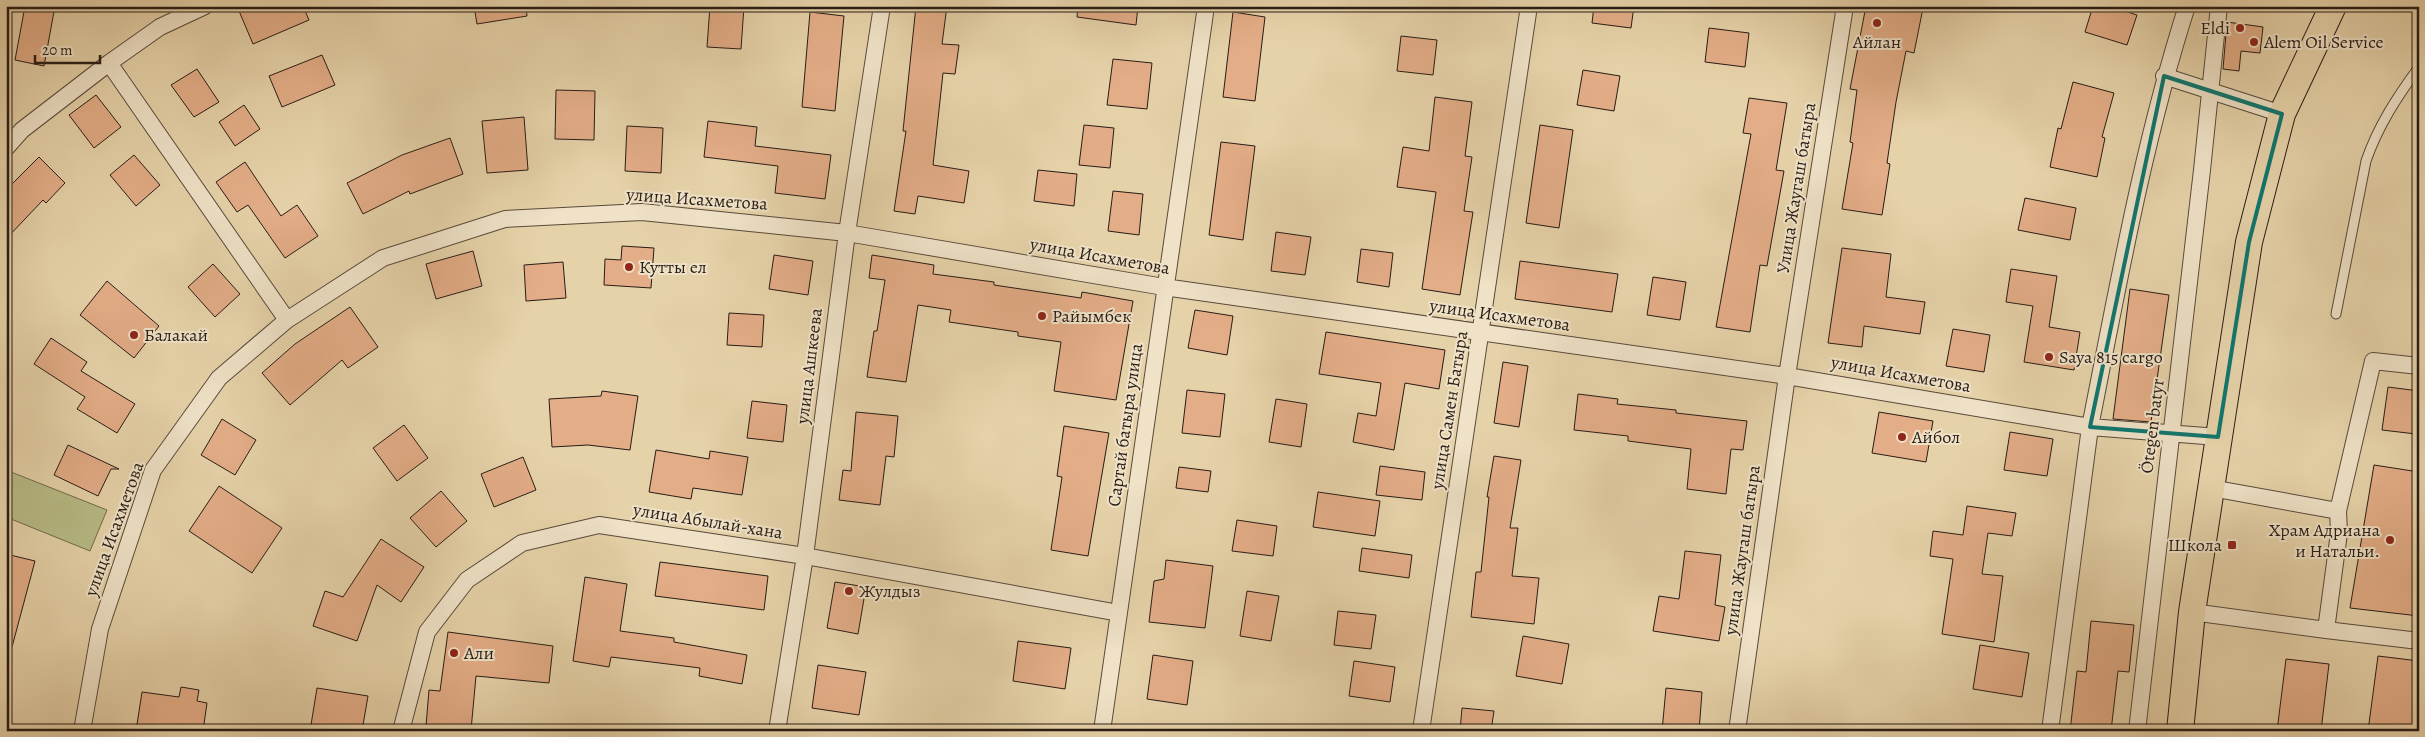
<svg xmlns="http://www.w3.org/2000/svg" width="2425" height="737" font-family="Alegreya,serif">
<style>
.pitch{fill:#b7bb86;stroke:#706c4e}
.building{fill:#e3ad87;stroke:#281c16}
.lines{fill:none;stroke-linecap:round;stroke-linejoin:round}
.service-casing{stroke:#584a3b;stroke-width:11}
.minor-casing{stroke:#584a3b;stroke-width:18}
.primary-casing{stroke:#281c16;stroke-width:28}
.service{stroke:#efe2c7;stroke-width:9}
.minor{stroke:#efe2c7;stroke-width:16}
.primary{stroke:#e6d2a9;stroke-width:26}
.marked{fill:none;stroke:#0f766e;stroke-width:4;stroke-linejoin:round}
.poi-dot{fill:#8f2418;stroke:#efe2c7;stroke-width:2}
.labels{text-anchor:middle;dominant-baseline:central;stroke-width:4;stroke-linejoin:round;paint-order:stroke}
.poi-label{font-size:18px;fill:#281c16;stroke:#efe2c7;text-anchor:start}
.street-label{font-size:18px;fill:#281c16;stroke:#efe2c7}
</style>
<rect width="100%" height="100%" fill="#e6d2a9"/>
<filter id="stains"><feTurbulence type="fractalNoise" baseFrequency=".004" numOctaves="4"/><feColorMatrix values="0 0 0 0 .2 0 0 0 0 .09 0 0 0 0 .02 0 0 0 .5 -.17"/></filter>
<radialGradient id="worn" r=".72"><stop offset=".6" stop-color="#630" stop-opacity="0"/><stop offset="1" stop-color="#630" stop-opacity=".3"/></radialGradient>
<path class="pitch" d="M6 470 107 510 90 551 6 517Z"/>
<path class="building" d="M25 6H55L44 66 15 60Z
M251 6H303L309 20 253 44 239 11Z
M474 6H526L527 16 477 24Z
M710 6H744L741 49 707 47Z
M916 6H947L942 44 959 45 955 74 943 73 933 165 969 171 964 203 918 196 915 214 894 211 906 131H903Z
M1078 6H1138L1136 25 1077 17Z
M1594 6H1634L1631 28 1592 23Z
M1866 6H1912L1923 8 1914 53 1906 51 1896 102 1887 163 1890 164 1882 215 1842 209 1853 143 1850 142 1857 90 1850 89Z
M2093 6H2109L2137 15 2127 45 2085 32Z
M810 12 844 16 835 111 802 107Z
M1233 12 1265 17 1255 101 1223 97Z
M2227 22 2263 27 2260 53 2241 51 2239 71 2223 69Z
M1709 28 1749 33 1745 67 1705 62Z
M1401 36 1437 40 1433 75 1397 71Z
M322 55 335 85 282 107 269 76Z
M1113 59 1152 63 1147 109 1107 105Z
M197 69 219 102 194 117 171 85Z
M1583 70 1620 76 1614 111 1577 105Z
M2073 82 2114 93 2102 137 2105 138 2097 177 2050 167 2058 128 2061 129Z
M556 90 595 91 594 140 555 139Z
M96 95 121 127 94 148 69 115Z
M1435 97 1472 102 1465 156 1472 157 1464 211 1473 212 1460 295 1422 289 1436 192 1397 187 1403 147 1429 151Z
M1749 98 1787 103 1776 170 1784 171 1767 266 1760 265 1750 332 1716 327 1751 134 1743 133Z
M244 105 260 129 235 146 219 122Z
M524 117 528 170 487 173 482 121Z
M708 121 757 127 755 146 831 155 825 199 775 193 778 166 704 157Z
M1084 125 1114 128 1110 168 1079 165Z
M1540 125 1573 130 1559 228 1526 223Z
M627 126 663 128 661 173 625 171Z
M450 138 463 174 410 194 409 191 363 214 347 183 402 155Z
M1221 142 1255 146 1243 240 1209 235Z
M134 155 160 185 136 206 110 175Z
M39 157 65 183 46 203 43 200 6 239V190Z
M245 162 281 216 297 205 318 236 285 258 248 205 237 212 216 182Z
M1038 170 1077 174 1074 206 1034 201Z
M1113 191 1143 194 1139 235 1108 231Z
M2025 198 2076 208 2070 240 2018 230Z
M1276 232 1311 237 1305 275 1271 271Z
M622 246 654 248 651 288 604 285 605 259 621 260Z
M1842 248 1891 254 1886 297 1925 302 1920 334 1864 326 1862 347 1828 343Z
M1361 249 1393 253 1389 287 1357 282Z
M473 251 482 286 436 299 426 264Z
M774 255 813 261 808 295 769 289Z
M872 255 934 265 933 274 994 282V285L1081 298 1082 292 1133 301 1116 400 1054 391 1061 342 1018 336V332L949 322 951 310 918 305 906 382 867 377 874 331H877L885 280 869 278Z
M1520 261 1618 274 1612 312 1515 299Z
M563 262 566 298 526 301 524 265Z
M213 264 240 294 215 317 188 287Z
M2011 269 2057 276 2049 327 2080 332 2074 370 2024 362 2033 306 2006 302Z
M1653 277 1686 282 1680 320 1647 315Z
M107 281 159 326 134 358 80 315Z
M2130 289 2169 295 2151 422 2113 419Z
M350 307 378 347 348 368 342 360 290 405 262 373 295 344Z
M1195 310 1233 316 1227 355 1188 348Z
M729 313 764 315 762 347 727 345Z
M1953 329 1990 335 1984 372 1946 366Z
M1326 332 1445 350 1439 389 1405 383 1394 450 1353 442 1358 413 1376 416 1381 383 1319 374Z
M51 338 87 362 81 371 135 404 117 433 77 409 85 397 34 364Z
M1503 362 1528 366 1519 427 1494 423Z
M2388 387 2419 391 2416 434 2382 430Z
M1187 390 1225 394 1220 437 1182 433Z
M602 391 638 396 630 450 588 445 552 447 549 399 601 396Z
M1578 394 1618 399 1617 404 1676 410V413L1747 421 1743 450 1731 449 1726 494 1687 489 1691 449 1628 441V436L1574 430Z
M1276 399 1307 404 1301 447 1269 442Z
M752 401 787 405 783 442 747 438Z
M856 412 898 416 894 457 886 456 880 505 839 500 843 470 851 471Z
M1879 412 1933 421 1926 462 1872 453Z
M222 419 256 440 235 475 201 455Z
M404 425 428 458 397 481 373 448Z
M1064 426 1109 433 1088 556 1051 550 1062 477 1057 476Z
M2010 432 2053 439 2047 476 2004 470Z
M68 445 119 469H111L98 496 54 475Z
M656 450 709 459 710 451 748 457 742 495 693 488 691 499 649 492Z
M1494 456 1521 460 1510 528H1518L1512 576 1539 578 1534 624 1471 617 1476 572H1481L1489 497H1487Z
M523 457 536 490 494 507 481 474Z
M2374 465 2419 472V616L2350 608Z
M1380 466 1425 472 1422 500 1376 495Z
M1179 467 1211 471 1208 492 1176 488Z
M219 486 282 528 252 573 189 531Z
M441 491 467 521 436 547 410 518Z
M1318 492 1380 501 1375 536 1313 527Z
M1967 506 2016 513 2012 536 1988 533 1982 574 2003 576 1994 642 1942 634 1953 559 1930 556 1933 531 1963 535Z
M1237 520 1277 526 1273 556 1232 551Z
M381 539 424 567 401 602 377 585 357 641 313 626 325 591 343 597Z
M1362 548 1412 555 1409 578 1359 571Z
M1685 551 1721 555 1715 605 1725 607 1719 641 1653 631 1659 596 1679 599Z
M6 554 35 561 12 647H6Z
M1166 560 1213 566 1205 628 1149 622 1154 581 1164 579Z
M660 562 768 576 764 610 655 596Z
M585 577 627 584 620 631 674 638V642L747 655 742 684 699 676 700 668 611 657 609 667 573 661Z
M835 582 866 587 858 634 827 628Z
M1247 591 1279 596 1271 641 1240 636Z
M1338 611 1376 615 1371 649 1334 645Z
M2091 621 2134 625 2129 672 2118 671 2111 731H2070L2077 671 2086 672Z
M448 632 553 646 549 683 476 676 471 730 426 726 429 690 440 691Z
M1523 636 1569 644 1562 684 1516 676Z
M1018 641 1071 648 1065 689 1013 681Z
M1980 645 2029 653 2022 697 1973 689Z
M1153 655 1193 661 1187 705 1147 699Z
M2378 656 2419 661V712L2416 731H2368Z
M2286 659 2329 664 2321 731H2277Z
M1354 661 1395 667 1390 702 1349 696Z
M818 665 866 672 859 715 812 708Z
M181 687 199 690 197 701 207 703 203 731H136L142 692 179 697Z
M317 688 368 696 362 731H310Z
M1666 688 1702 692 1699 731H1662Z
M1462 708 1494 711 1491 731H1460Z"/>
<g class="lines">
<g class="service-casing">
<path id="service" d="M2336 314 2366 161C2378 126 2397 97 2419 67"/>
</g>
<g class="minor-casing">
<path id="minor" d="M2187 6C2143 143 2118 286 2090 427L2218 437
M109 63 287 320
M2164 76 2282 114
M6 148 22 130 109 63 160 27 205 6
M2211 488 2338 511 2339 533 2326 630 2419 641
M2338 511 2373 361 2419 366
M2192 612 2326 630
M82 731 100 629 153 470 219 378 287 320 383 258 505 219 642 212 847 233 1164 287 1787 376 2090 427 2050 731
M401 731 427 632 467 580 522 543 599 525 805 556 1119 613
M777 731 805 556 847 233 882 6
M1102 731 1206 6
M1421 731 1529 6
M1737 731 1787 376 1845 6
M2137 731 2202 170 2219 6"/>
</g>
<g class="primary-casing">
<path id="primary" d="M2180 731 2192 612 2249 242 2282 114 2333 6"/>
</g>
<use href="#service" class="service"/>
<use href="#minor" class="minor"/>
<use href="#primary" class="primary"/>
</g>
<path class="marked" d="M2164 76 2282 114 2249 242 2218 437 2090 427Z"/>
<g class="poi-dot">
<circle cx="1877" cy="23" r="5"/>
<circle cx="2240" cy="28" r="5"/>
<circle cx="2254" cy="42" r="5"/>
<circle cx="629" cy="267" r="5"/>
<circle cx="1042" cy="316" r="5"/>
<circle cx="134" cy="335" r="5"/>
<circle cx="2049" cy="357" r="5"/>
<circle cx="1902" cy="437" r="5"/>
<circle cx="2390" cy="540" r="5"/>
<rect x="2227" y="540" width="10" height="10" rx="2.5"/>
<circle cx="849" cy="591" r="5"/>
<circle cx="454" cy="653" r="5"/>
</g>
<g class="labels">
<g class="poi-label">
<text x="2230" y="28" text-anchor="end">Eldi</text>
<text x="1877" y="42" text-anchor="middle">Айлан</text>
<text x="2264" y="42">Alem Oil Service</text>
<text x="639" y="267">Кутты ел</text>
<text x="1052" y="316">Райымбек</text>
<text x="144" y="335">Балакай</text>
<text x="2059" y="357">Saya 815 cargo</text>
<text x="1912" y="437">Айбол</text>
<text x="2380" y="530" text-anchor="end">Храм Адриана<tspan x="2380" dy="21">и Натальи.</tspan></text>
<text x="2222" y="545" text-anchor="end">Школа</text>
<text x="859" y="591">Жулдыз</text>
<text x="464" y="653">Али</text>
</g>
<g class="street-label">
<text transform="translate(1796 188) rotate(-81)">Улица Жаугаш батыра</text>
<text transform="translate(697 199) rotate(4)">улица Исахметова</text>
<text transform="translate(1100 256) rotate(10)">улица Исахметова</text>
<text transform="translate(1500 315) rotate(8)">улица Исахметова</text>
<text transform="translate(809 366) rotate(-83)">улица Ашкеева</text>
<text transform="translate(1901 374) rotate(10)">улица Исахметова</text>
<text transform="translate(1449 410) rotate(-81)">улица Самен Батыра</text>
<text transform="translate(1125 425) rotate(-82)">Сартай батыра улица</text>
<text transform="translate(2152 426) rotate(-83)">Ötegen batyr</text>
<text transform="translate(708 521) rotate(9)">улица Абылай-хана</text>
<text transform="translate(114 529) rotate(-70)">улица Исахметова</text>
<text transform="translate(1742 550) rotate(-82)">улица Жаугаш батыра</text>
</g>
</g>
<rect width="2425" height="737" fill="none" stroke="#e6d2a9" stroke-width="25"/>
<rect x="8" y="8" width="2410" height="722" fill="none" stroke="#281c16" stroke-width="2.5"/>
<rect x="12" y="12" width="2400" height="712" fill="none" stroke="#281c16"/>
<path d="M35 55v8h65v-8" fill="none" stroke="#281c16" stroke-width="2.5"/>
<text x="42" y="55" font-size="15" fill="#281c16" stroke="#efe2c7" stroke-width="4" paint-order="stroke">20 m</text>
<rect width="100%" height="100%" filter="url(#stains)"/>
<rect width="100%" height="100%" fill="url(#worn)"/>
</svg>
